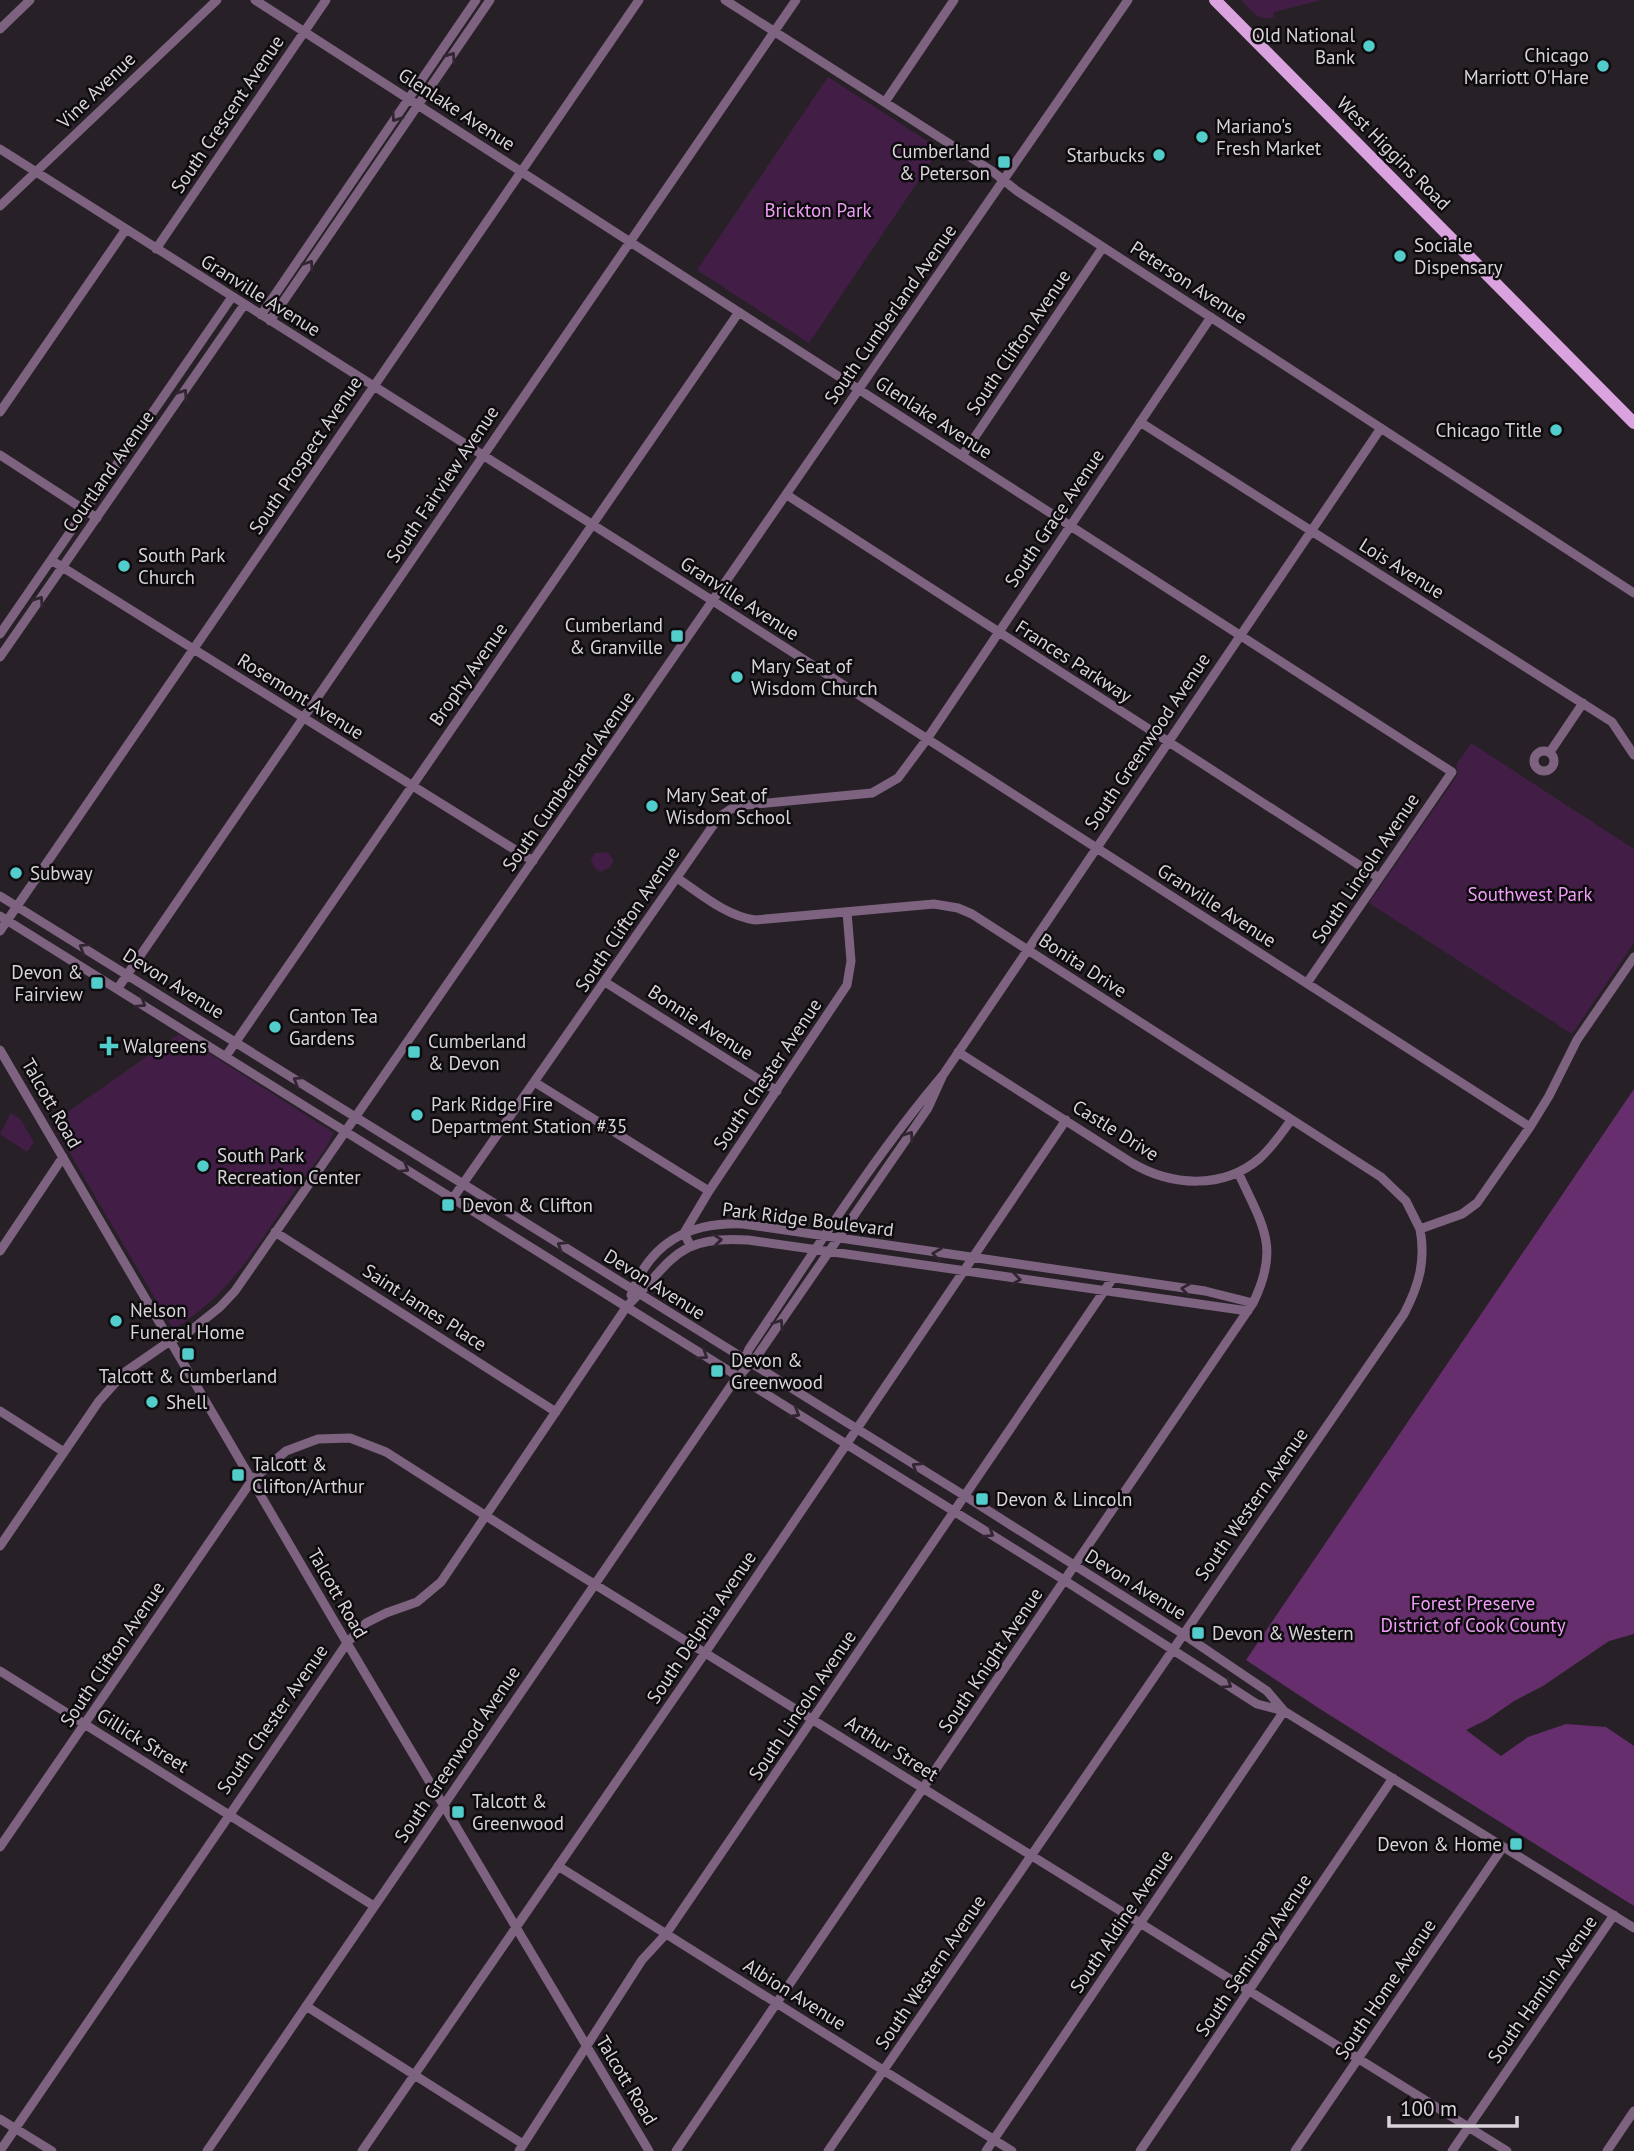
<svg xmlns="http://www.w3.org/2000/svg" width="1634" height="2151" font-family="'PT Sans',sans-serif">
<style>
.green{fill:#421e46}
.forest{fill:#672e6d}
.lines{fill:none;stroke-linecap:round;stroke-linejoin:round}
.minor{stroke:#7e6380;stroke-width:9}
.major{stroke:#daa3df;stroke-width:12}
.oneway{stroke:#302530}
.poi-dot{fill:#53cdcb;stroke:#0e0b0e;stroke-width:2.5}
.labels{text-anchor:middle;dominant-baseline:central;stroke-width:5;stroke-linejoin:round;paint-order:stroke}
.poi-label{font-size:19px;fill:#d8d4d9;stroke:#0e0b0e;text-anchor:start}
.street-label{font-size:19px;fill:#d8d4d9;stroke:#0e0b0e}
.park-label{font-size:19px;fill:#f09ef8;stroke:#0e0b0e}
</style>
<rect width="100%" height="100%" fill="#272127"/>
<path class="green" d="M1241 0H1321L1274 12V17C1257 22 1253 11 1241 0Z
M828 77 940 149 809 343 697 270Z
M1471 743 1634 849V943L1572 1034 1369 903 1458 774 1456 765Z
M608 852 614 861 609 868 600 872 594 867 591 860 595 853Z
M179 1034 334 1133C324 1154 307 1173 294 1192 258 1244 229 1297 173 1329L52 1123Z
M11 1113 21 1120 34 1143 27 1152 0 1134Z"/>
<path class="forest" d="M1634 1089V1634L1609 1641 1543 1686 1514 1701 1488 1719 1466 1730 1501 1756 1528 1737 1566 1724 1606 1727 1634 1746V1906L1320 1709 1246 1660Z"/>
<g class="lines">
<path class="minor" d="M255 0 1452 772 1307 983
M725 0 992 171 1017 191 1634 593
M0 29 30 0
M885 102 954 0
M0 149 713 601 1530 1127
M0 206 217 0
M156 249 326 0
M261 315 476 0
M270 321 490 0
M0 412 126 229
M1140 422 1612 722 1634 755
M0 455 97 518
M962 456 1103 247
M787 495 1379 878
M51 560 533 861
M0 634 232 297
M0 657 244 305
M1534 761a10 10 0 1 1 20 0a10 10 0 1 1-20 0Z
M1550 752 1583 703
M677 878C701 894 726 916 755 920L934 904 958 908 972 914 1381 1177 1406 1201 1420 1229
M0 896 965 1496 1183 1634 1267 1691 1284 1711 1634 1928
M0 916 1064 1580 1257 1704 1284 1711
M0 931 639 0
M605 982 777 1091
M118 988 796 0
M0 1050 347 1643 649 2151
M958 1052 1132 1163C1171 1186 1223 1190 1260 1158 1272 1147 1282 1133 1291 1120
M226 1056 739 312
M536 1083 709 1191
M453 1198 719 817 731 809 746 805 872 793 898 778 927 739 1211 317
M275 1232 556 1412
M690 1245 684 1233 709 1191 847 985 851 961 847 912
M0 1251 63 1157
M631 1295C650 1242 689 1222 743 1224L1205 1291 1253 1303
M743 1363 749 1349C811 1257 871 1160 943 1075L1381 428
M0 1411 64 1452
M0 1546 99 1401 125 1372 170 1341 190 1331 220 1307 235 1291 1128 0
M0 1671 374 1906
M0 1847 252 1480 286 1451 318 1439 350 1438 386 1452 541 1551 1507 2151
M558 1866 1012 2151
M306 2006 523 2144
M0 2119 52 2151
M0 2151 347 1643 366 1623 386 1613 417 1602 441 1582 627 1306C673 1262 674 1235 748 1240L1248 1311
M207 2151 732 1384 757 1356 928 1108 943 1075
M362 2151 705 1653 1066 1120
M519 2151 642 1960 666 1934 1113 1278
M676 2151 1253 1303C1281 1246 1262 1225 1238 1172
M828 2151 1404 1314C1419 1285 1426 1261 1420 1229L1462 1214 1477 1203 1530 1127 1549 1096 1577 1040 1634 957
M986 2151 1284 1711
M1140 2151 1393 1778
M1295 2151 1503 1847
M1452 2151 1614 1915
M1607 2151 1634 2111"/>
<path class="major" d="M1215 0 1634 423"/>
</g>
<defs><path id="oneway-chevron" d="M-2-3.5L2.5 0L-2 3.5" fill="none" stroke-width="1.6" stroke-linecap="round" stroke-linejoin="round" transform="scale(1.75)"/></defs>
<g class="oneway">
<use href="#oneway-chevron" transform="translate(451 57) rotate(-56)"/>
<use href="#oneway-chevron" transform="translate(396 117) rotate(124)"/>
<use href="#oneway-chevron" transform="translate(309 265) rotate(-56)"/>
<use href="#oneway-chevron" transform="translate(183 394) rotate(-55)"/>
<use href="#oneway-chevron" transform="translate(39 601) rotate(-55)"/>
<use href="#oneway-chevron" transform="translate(84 948) rotate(-148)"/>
<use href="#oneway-chevron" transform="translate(141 1003) rotate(32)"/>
<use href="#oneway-chevron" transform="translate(298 1081) rotate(-148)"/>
<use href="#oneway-chevron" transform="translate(909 1136) rotate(-55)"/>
<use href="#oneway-chevron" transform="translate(404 1168) rotate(32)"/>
<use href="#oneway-chevron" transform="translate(717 1240) rotate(-5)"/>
<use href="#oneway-chevron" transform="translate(562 1246) rotate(-148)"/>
<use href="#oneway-chevron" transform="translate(937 1254) rotate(-172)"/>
<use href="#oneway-chevron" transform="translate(1016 1279) rotate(8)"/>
<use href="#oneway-chevron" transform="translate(1186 1289) rotate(-172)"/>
<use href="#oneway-chevron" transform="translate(779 1324) rotate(-56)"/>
<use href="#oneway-chevron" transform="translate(703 1355) rotate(33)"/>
<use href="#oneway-chevron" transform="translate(795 1413) rotate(31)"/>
<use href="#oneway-chevron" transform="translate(917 1467) rotate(-148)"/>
<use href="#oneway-chevron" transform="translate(989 1533) rotate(32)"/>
<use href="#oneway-chevron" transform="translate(1227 1684) rotate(34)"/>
</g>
<g class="poi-dot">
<circle cx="1369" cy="46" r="7"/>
<circle cx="1603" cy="66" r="7"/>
<circle cx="1202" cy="137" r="7"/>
<circle cx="1159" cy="155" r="7"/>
<rect x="997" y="155" width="14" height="14" rx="3.5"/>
<circle cx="1400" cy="256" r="7"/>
<circle cx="1556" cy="430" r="7"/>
<circle cx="124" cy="566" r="7"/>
<rect x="670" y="629" width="14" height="14" rx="3.5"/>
<circle cx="737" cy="677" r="7"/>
<circle cx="652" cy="806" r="7"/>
<circle cx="16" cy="873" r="7"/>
<rect x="90" y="976" width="14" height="14" rx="3.5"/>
<circle cx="275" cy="1027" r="7"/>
<path d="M105.5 1035.5h7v7h7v7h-7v7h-7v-7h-7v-7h7z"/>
<rect x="407" y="1045" width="14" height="14" rx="3.5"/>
<circle cx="417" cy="1115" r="7"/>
<circle cx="203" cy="1166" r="7"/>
<rect x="441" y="1198" width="14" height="14" rx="3.5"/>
<circle cx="116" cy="1321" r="7"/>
<rect x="181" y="1347" width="14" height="14" rx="3.5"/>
<rect x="710" y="1364" width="14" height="14" rx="3.5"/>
<circle cx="152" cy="1402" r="7"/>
<rect x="231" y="1468" width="14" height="14" rx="3.5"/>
<rect x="975" y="1492" width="14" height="14" rx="3.5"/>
<rect x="1191" y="1626" width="14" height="14" rx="3.5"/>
<rect x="451" y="1805" width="14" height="14" rx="3.5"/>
<rect x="1509" y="1837" width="14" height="14" rx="3.5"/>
</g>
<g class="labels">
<g class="poi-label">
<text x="1355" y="35" text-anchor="end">Old National<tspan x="1355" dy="22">Bank</tspan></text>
<text x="1589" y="55" text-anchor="end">Chicago<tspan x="1589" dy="22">Marriott O'Hare</tspan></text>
<text x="1216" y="126">Mariano's<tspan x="1216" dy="22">Fresh Market</tspan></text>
<text x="990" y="151" text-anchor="end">Cumberland<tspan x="990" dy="22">&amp; Peterson</tspan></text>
<text x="1145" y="155" text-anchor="end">Starbucks</text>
<text x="1414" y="245">Sociale<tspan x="1414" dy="22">Dispensary</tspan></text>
<text x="1542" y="430" text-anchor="end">Chicago Title</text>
<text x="138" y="555">South Park<tspan x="138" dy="22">Church</tspan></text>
<text x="663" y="625" text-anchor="end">Cumberland<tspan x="663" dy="22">&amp; Granville</tspan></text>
<text x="751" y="666">Mary Seat of<tspan x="751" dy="22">Wisdom Church</tspan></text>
<text x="666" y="795">Mary Seat of<tspan x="666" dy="22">Wisdom School</tspan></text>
<text x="30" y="873">Subway</text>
<text x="83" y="972" text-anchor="end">Devon &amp;<tspan x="83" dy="22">Fairview</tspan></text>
<text x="289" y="1016">Canton Tea<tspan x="289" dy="22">Gardens</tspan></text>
<text x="428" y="1041">Cumberland<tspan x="428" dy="22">&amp; Devon</tspan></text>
<text x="123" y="1046">Walgreens</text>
<text x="431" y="1104">Park Ridge Fire<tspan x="431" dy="22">Department Station #35</tspan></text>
<text x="217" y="1155">South Park<tspan x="217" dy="22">Recreation Center</tspan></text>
<text x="462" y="1205">Devon &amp; Clifton</text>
<text x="130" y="1310">Nelson<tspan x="130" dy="22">Funeral Home</tspan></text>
<text x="731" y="1360">Devon &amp;<tspan x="731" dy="22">Greenwood</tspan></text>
<text x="188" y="1376" text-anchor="middle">Talcott &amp; Cumberland</text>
<text x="166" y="1402">Shell</text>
<text x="252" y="1464">Talcott &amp;<tspan x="252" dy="22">Clifton/Arthur</tspan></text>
<text x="996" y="1499">Devon &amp; Lincoln</text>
<text x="1212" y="1633">Devon &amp; Western</text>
<text x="472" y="1801">Talcott &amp;<tspan x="472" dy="22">Greenwood</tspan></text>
<text x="1502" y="1844" text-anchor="end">Devon &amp; Home</text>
</g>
<g class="street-label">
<text transform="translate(96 90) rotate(-44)">Vine Avenue</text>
<text transform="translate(457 109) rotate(33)">Glenlake Avenue</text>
<text transform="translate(227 114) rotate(-56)">South Crescent Avenue</text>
<text transform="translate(1394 153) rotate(45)">West Higgins Road</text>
<text transform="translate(1189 282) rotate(33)">Peterson Avenue</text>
<text transform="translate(261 295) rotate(32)">Granville Avenue</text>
<text transform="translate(890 314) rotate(-55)">South Cumberland Avenue</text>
<text transform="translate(1018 342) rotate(-56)">South Clifton Avenue</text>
<text transform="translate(934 417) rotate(33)">Glenlake Avenue</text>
<text transform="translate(305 455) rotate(-56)">South Prospect Avenue</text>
<text transform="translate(108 471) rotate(-55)">Courtland Avenue</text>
<text transform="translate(442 484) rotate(-56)">South Fairview Avenue</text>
<text transform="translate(1054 518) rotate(-56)">South Grace Avenue</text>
<text transform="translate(1402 568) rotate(32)">Lois Avenue</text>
<text transform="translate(740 598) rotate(33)">Granville Avenue</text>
<text transform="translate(1074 661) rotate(33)">Frances Parkway</text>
<text transform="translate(468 674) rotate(-55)">Brophy Avenue</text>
<text transform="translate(301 696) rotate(32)">Rosemont Avenue</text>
<text transform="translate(1147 741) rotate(-56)">South Greenwood Avenue</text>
<text transform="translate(568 781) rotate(-55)">South Cumberland Avenue</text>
<text transform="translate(1365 868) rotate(-56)">South Lincoln Avenue</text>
<text transform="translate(1217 905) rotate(33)">Granville Avenue</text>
<text transform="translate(627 919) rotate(-56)">South Clifton Avenue</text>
<text transform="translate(1083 965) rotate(33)">Bonita Drive</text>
<text transform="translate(174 983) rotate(32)">Devon Avenue</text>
<text transform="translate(701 1022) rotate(33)">Bonnie Avenue</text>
<text transform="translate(767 1074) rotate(-56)">South Chester Avenue</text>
<text transform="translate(52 1103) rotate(60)">Talcott Road</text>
<text transform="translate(1116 1130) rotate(32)">Castle Drive</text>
<text transform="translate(808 1219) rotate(7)">Park Ridge Boulevard</text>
<text transform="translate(655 1284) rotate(32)">Devon Avenue</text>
<text transform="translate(425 1307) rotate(33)">Saint James Place</text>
<text transform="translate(1251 1504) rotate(-55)">South Western Avenue</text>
<text transform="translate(1136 1584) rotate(32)">Devon Avenue</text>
<text transform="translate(338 1593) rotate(60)">Talcott Road</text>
<text transform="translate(701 1627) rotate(-56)">South Delphia Avenue</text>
<text transform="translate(112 1654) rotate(-56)">South Clifton Avenue</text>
<text transform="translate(990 1660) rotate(-56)">South Knight Avenue</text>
<text transform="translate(802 1705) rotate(-56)">South Lincoln Avenue</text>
<text transform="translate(272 1719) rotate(-55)">South Chester Avenue</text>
<text transform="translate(143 1740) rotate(32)">Gillick Street</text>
<text transform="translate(892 1748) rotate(32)">Arthur Street</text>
<text transform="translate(457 1754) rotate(-56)">South Greenwood Avenue</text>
<text transform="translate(1121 1921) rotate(-56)">South Aldine Avenue</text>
<text transform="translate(1253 1955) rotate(-56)">South Seminary Avenue</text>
<text transform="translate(930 1972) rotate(-56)">South Western Avenue</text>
<text transform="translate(1385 1989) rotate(-56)">South Home Avenue</text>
<text transform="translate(1542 1989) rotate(-55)">South Hamlin Avenue</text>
<text transform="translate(795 1994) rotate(32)">Albion Avenue</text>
<text transform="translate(627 2080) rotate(59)">Talcott Road</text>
</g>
<g class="park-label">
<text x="818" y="210">Brickton Park</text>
<text x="1530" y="894">Southwest Park</text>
<text x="1473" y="1603">Forest Preserve<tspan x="1473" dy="22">District of Cook County</tspan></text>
</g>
</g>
<path d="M1389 2116v10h128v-10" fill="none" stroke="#d8d4d9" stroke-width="3.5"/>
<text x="1400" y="2116" font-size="21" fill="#d8d4d9" stroke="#0e0b0e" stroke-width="5" paint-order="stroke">100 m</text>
</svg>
